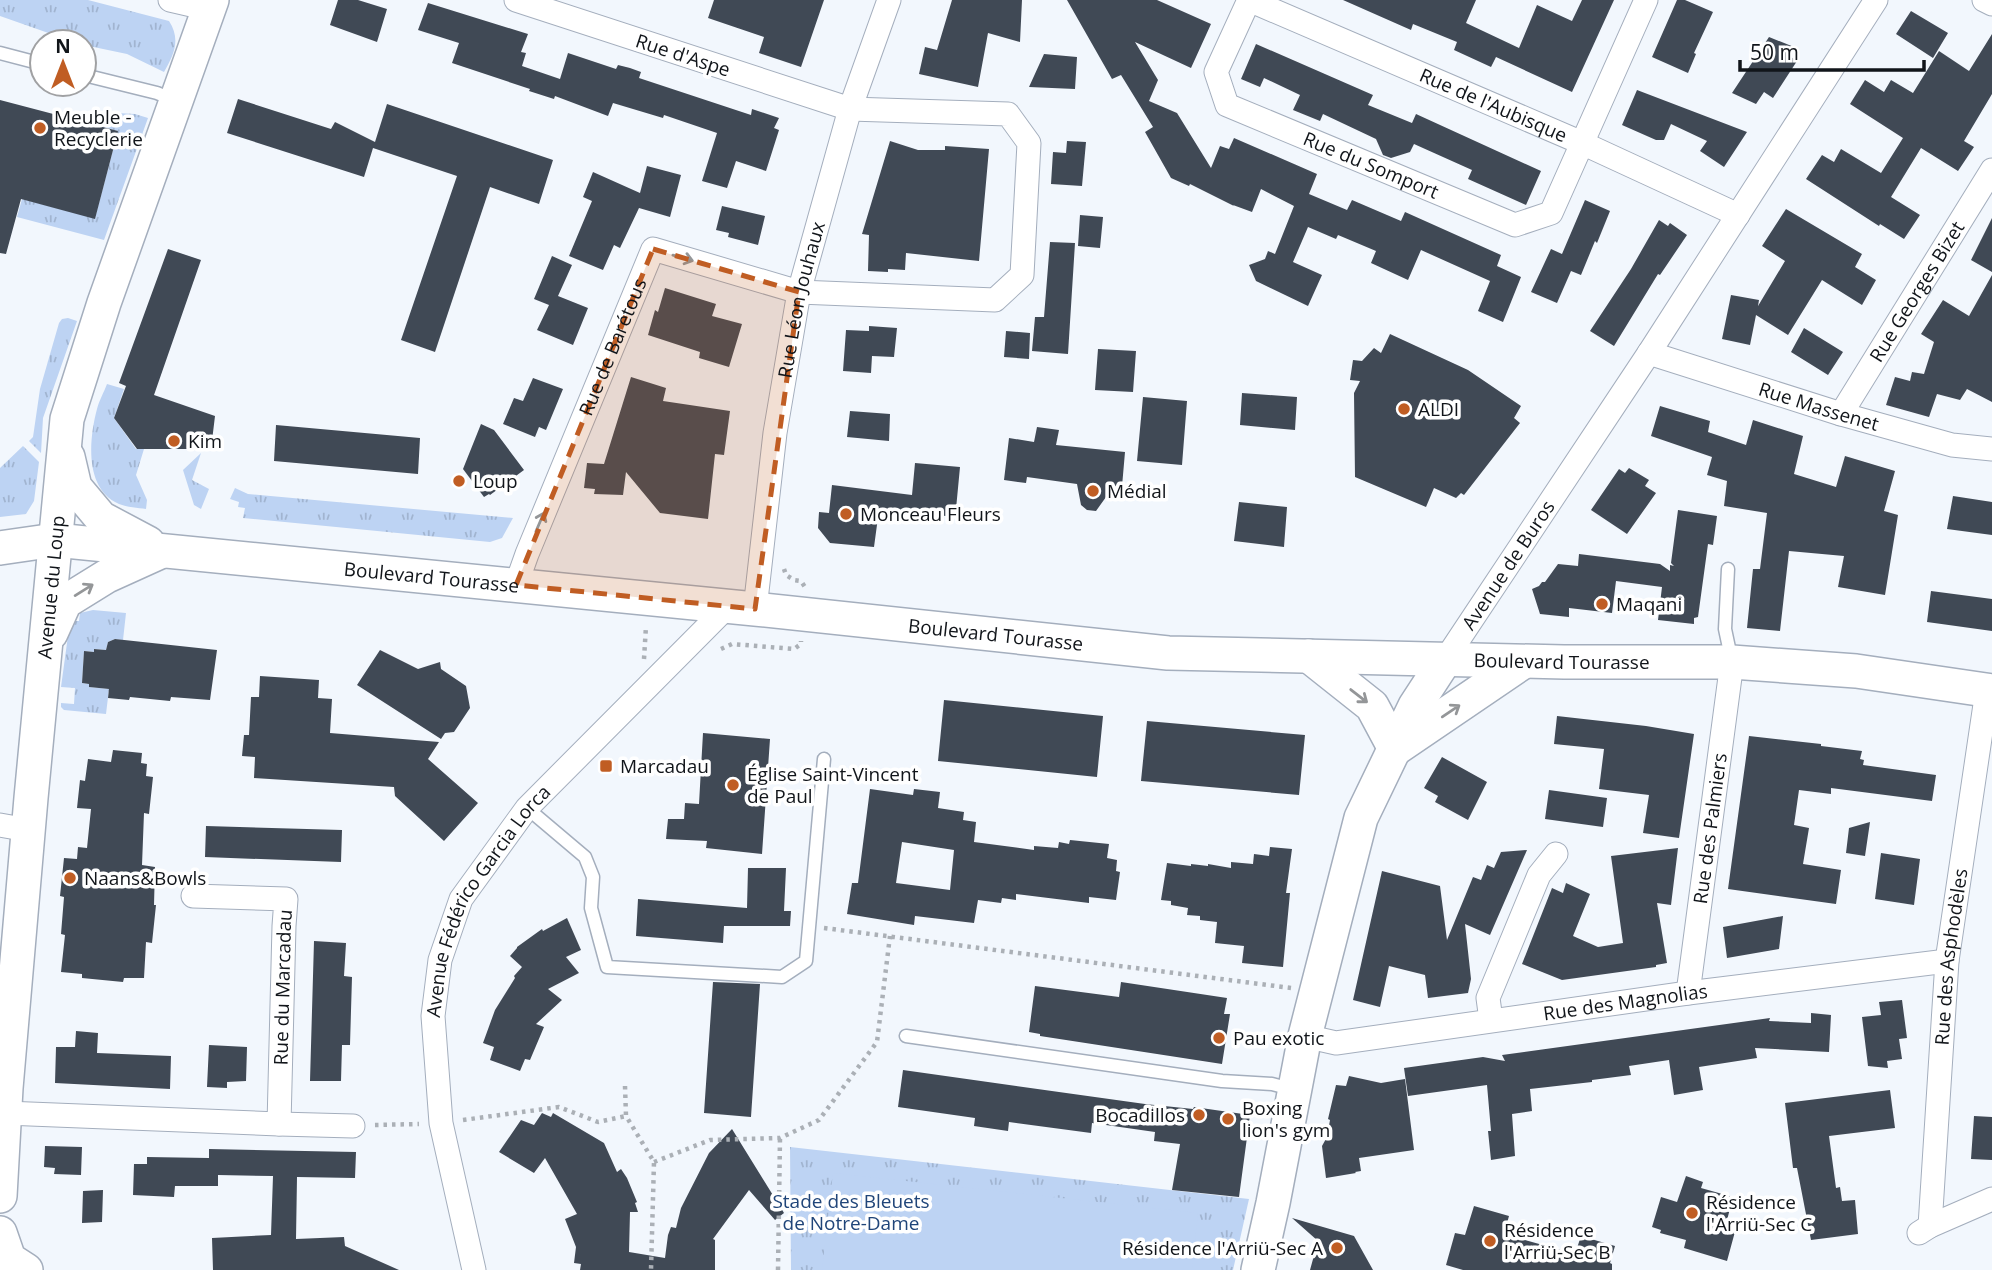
<svg xmlns="http://www.w3.org/2000/svg" width="1992" height="1270" font-family="'Open Sans',sans-serif">
<style>
.grass{fill:url(#grass-tufts)}
.pitch{fill:#bdd3f3}
.building{fill:#404955;fill-rule:evenodd}
.lines{fill:none;stroke-linecap:round;stroke-linejoin:round}
.lane-casing{stroke:#a4aebd;stroke-width:15}
.street-casing{stroke:#a4aebd;stroke-width:25}
.secondary-casing{stroke:#a4aebd;stroke-width:36}
.path{stroke:#abb0b6;stroke-width:4.5;stroke-dasharray:3.5 5;stroke-linecap:butt}
.lane{stroke:#fff;stroke-width:12}
.street{stroke:#fff;stroke-width:23}
.secondary{stroke:#fff;stroke-width:33}
.oneway{stroke:#949698}
.marked{fill:#c05d23;fill-opacity:0.2;stroke:#c05d23;stroke-width:5;stroke-dasharray:14 9;stroke-linejoin:round}
.poi-dot{fill:#c05d23;stroke:#fff;stroke-width:2.5}
.labels{text-anchor:middle;dominant-baseline:central;stroke-width:7;stroke-linejoin:round;paint-order:stroke}
.street-label{font-size:19px;fill:#11151a;stroke:#fff}
.poi-label{font-size:19px;fill:#11151a;stroke:#fff;text-anchor:start}
.park-label{font-size:19px;fill:#204579;stroke:#fff}
</style>
<defs>
<pattern id="grass-tufts" width="24" height="20" patternUnits="userSpaceOnUse" patternTransform="scale(1.75)"><rect width="24" height="20" fill="#bdd3f3"/><path d="M3 7l-1-3M5 7V3M7 7l1-3M15 17l-1-3M17 17v-4M19 17l1-3" fill="none" stroke="#a1b4d0"/></pattern>
</defs>
<rect width="100%" height="100%" fill="#f2f7fd"/>
<path class="grass" d="M0 0H88L169 21C181 39 174 55 164 72L127 54 84 45V42H74L0 16Z
M117 113 135 114 148 118 104 240 17 217 22 199 95 218 118 131 83 122 98 115Z
M68 318 77 321 43 418 41 453 29 441 33 437 40 389 59 323 62 319Z
M107 384 124 389 114 418 136 449H144L136 475 147 500 146 509C138 508 127 507 119 504 84 489 89 439 97 409 99 401 104 392 107 384Z
M23 446 39 462 34 501 26 514 0 517V468Z
M201 453 192 480 209 489 201 509 194 505 183 470Z
M235 488 248 494 513 518 502 538 490 542 243 518 245 508 238 507 239 502 230 499Z
M93 610 126 613 123 640 115 639 108 642 106 650 95 649 94 652 84 651 82 683 89 684V687L109 689 106 714 64 710 61 707V703L74 704 75 688 61 687 70 621H79L80 613Z
M790 1147 1249 1199 1233 1270H791Z"/>
<path class="pitch" d="M833 1173 1198 1213 1192 1270H822Z"/>
<path class="building" d="M338 0H358L387 9 377 42 330 25Z
M714 0H824L801 67 759 53 764 37 708 18Z
M952 0H1022L1020 42 988 33 978 87 919 74 925 47 937 50Z
M1067 0H1157L1211 24 1191 68 1135 42 1158 80 1149 101 1177 113 1211 168 1220 146 1229 149 1234 138 1317 174 1309 194 1347 210 1352 200 1401 221 1405 212 1501 255 1497 266 1521 277 1503 322 1478 311 1490 281 1421 250 1408 280 1371 263 1376 251 1338 235 1336 239 1308 227 1293 262 1322 275 1308 306 1256 281 1249 265 1265 259 1268 251 1275 254 1294 206 1261 189 1252 212 1233 205 1234 206 1190 184 1189 186 1171 178 1145 132 1153 127 1121 75 1112 79Z
M1343 0H1476L1466 23 1519 48 1537 5 1572 21 1582 0H1614L1572 92 1496 57 1491 67 1454 50 1457 42 1413 24 1411 30Z
M1677 0H1685L1713 12 1694 53 1696 54 1688 73 1652 57Z
M428 3 528 34 521 52 526 53 522 66 560 79 568 53 616 69 618 65 630 68 641 72 639 78 751 115 752 109 779 118 774 128 779 130 766 171 736 161 727 188 702 181 717 133 664 115 663 118 613 103 608 116 555 96 554 99 529 91 530 89 452 63 459 43 418 30Z
M1911 11 1948 33 1933 58 1896 34Z
M1992 34V94L1964 141 1974 147 1958 171 1921 148 1891 197 1920 215 1904 239 1880 224 1879 226 1806 179 1822 155 1834 162 1841 149 1881 173 1903 138 1850 104 1865 80 1884 92 1891 80 1913 93 1939 51 1969 71Z
M1769 37 1794 47 1788 55 1797 61 1773 98 1764 92 1756 104 1732 93Z
M1256 44 1373 95 1368 105 1412 123 1416 114 1541 171 1526 205 1468 179 1472 170 1414 144 1410 152 1391 158 1383 155 1376 139 1323 114 1320 121 1293 110 1300 95 1264 78 1260 87 1241 79Z
M1044 54 1077 57 1075 89 1029 87Z
M1637 90 1747 132 1724 167 1700 151 1707 141 1671 124 1664 140H1656L1622 125Z
M238 99 331 129 335 122 375 142 387 104 553 160 539 204 490 187 435 352 401 340 457 176 373 148 364 177 227 133Z
M0 100 118 131 95 219 21 199 6 254 0 253Z
M890 141 918 150H945V146L989 149 979 261 906 253 905 270 888 269V272L868 271 869 235 862 234Z
M1067 141 1086 142 1082 186 1051 184 1053 152 1066 153Z
M647 166 681 175 670 217 639 208 620 248 614 245 603 270 569 256 592 201 583 197 593 172 640 193Z
M1585 200 1610 211 1597 243 1595 241 1581 275 1571 271 1557 303 1531 292 1551 249 1562 254Z
M722 206 765 216 758 245 728 237 729 233 716 230Z
M1786 209 1862 254 1855 267 1876 280 1862 305 1822 280 1788 335 1756 315 1750 345 1722 339 1731 295 1759 300 1758 306 1785 261 1762 246Z
M1080 215 1103 217 1100 248 1078 246Z
M1992 218V272L1971 260Z
M1659 220 1668 226 1670 223 1687 235 1660 275 1658 274 1614 346 1590 331 1631 269Z
M1050 242 1075 243 1068 354 1032 351 1035 317H1044Z
M168 249 201 260 154 395 215 416 211 449H137L114 418 126 386 119 383Z
M552 256 572 265 558 296 588 308 573 345 537 330 549 305 534 299Z
M1992 275V402L1967 389 1960 400 1937 394 1929 417 1886 405 1895 377 1910 381 1912 372 1924 374 1934 342 1921 334 1943 300 1969 316Z
M665 288 716 304 712 316 742 324 729 367 699 358 700 352 648 335 655 310 658 312Z
M869 326 897 328 894 357 872 356 871 373 843 371 846 330 869 331Z
M1804 328 1843 352 1828 375 1791 352Z
M1006 331 1030 333 1029 359 1004 357Z
M1390 334 1468 370 1521 406 1514 418 1520 423 1464 495 1461 493 1456 498 1434 488 1426 507 1355 477 1354 393 1360 381 1350 380 1353 360 1362 361 1374 348 1381 353Z
M1098 349 1136 351 1133 392 1095 390Z
M631 377 666 388 663 401 730 411 724 455 715 454 708 519 660 513 626 472 623 495 594 494 595 489 584 488 587 463 604 464Z
M533 378 563 389 546 430 539 427 535 437 503 424 514 398 523 401Z
M1242 393 1297 397 1295 430 1240 425Z
M1143 397 1187 401 1182 465 1137 461Z
M1660 406 1710 421 1708 432 1746 445 1753 420 1803 436 1794 474 1836 487 1845 456 1895 471 1884 511 1898 515 1885 595 1838 587 1844 556 1789 551 1780 631 1747 628 1753 569H1760L1767 513 1724 506 1727 481 1707 475 1712 457 1651 436Z
M850 411 890 414 889 441 847 437Z
M481 424 494 430 524 470 490 495 489 494 484 497 463 469Z
M276 425 420 438 418 474 274 461Z
M1037 427 1059 430 1056 445 1125 452 1121 498 1106 497 1096 511 1087 510 1081 505 1077 484 1027 477 1026 483 1004 480 1009 438 1034 442Z
M915 463 960 467 956 509 946 508V516L879 510 874 547 830 543 818 528 819 512 829 513 832 485 912 495Z
M1629 468 1649 480 1645 486 1656 493 1627 534 1591 510 1619 469 1625 473Z
M1953 496 1992 502V535L1947 529Z
M1239 502 1287 507 1284 547 1234 541Z
M1678 510 1717 516 1713 545 1708 544 1698 617 1694 618V624L1658 620 1662 587 1616 581 1612 613 1569 608V617L1540 614 1532 589 1539 586 1542 582H1545L1558 564 1578 566 1579 554 1660 564 1670 571V565L1674 566 1671 563Z
M1931 591 1992 599V631L1927 622Z
M115 639 217 650 210 700 171 697 170 701 130 697 129 700 108 698 109 689 89 687V684L82 683 84 651 94 652V649L106 650 108 642Z
M380 650 418 669 440 662 441 669 466 686 470 708 454 732 445 733 441 739 357 685Z
M260 676 319 680 318 698 332 699 330 733 439 742 428 759 478 803 444 841 395 796 394 787 254 778 255 757 242 756 244 735H249L251 697H259Z
M944 700 1103 716 1097 777 938 761Z
M1557 716 1646 726 1694 734 1679 838 1643 833 1649 795 1599 789 1604 749 1554 744Z
M1147 721 1305 735 1299 795 1141 781Z
M703 733 770 739 762 854 706 848 707 841 666 839 668 819H684L685 803 699 804Z
M1749 736 1821 744V746L1862 751 1860 759 1864 760 1863 765 1936 775 1932 801 1831 788V794L1799 790 1794 825 1809 828 1803 864 1841 870 1836 904 1728 889Z
M113 750 142 753 141 763 147 764 146 776 153 777 149 814 144 813 142 865 155 867 154 905H156L152 943 146 942 144 978H124L123 982 82 978V974L61 972 65 935 61 934 64 897 60 896 64 858 77 859 78 847 87 848 91 809 77 808 80 780 85 781 88 759 111 762Z
M1442 757 1487 782 1468 820 1435 802 1438 796 1424 788Z
M870 789 913 795 914 789 940 792 938 808 964 812 963 820 976 822 974 842 1034 850V846L1058 848 1059 842 1069 844 1070 840 1109 844 1107 858 1117 860 1116 871 1120 872 1116 900 1089 897V903L1016 894V900L1002 898 1001 903 978 900 974 923 915 916 914 925 847 914 852 883H858ZM902 842 954 850 950 890 896 883Z
M1549 790 1607 798 1603 827 1545 819Z
M1870 822 1865 856 1846 853 1849 828Z
M206 826 342 830 341 862 205 857Z
M1270 847 1292 849 1286 893H1290L1283 967 1242 963 1244 946 1215 943 1217 922 1200 920V916L1187 915 1188 908 1171 905V901L1161 900 1167 863 1191 866V864L1208 866V864L1231 868V862L1253 864 1254 854 1269 856Z
M1678 848 1671 905 1657 903 1667 963 1656 965V967L1562 980 1522 964 1552 888 1563 893 1566 883 1590 894 1573 936 1598 947 1623 943 1611 856Z
M1527 850 1490 935 1465 924 1471 979 1468 993 1428 998 1425 975 1389 966 1380 1007 1353 1000 1382 871 1440 886 1447 940 1473 877 1481 880 1487 865 1494 868 1501 852Z
M1881 853 1920 859 1914 905 1875 899Z
M748 868H786L784 911H791L790 926H724L723 943 636 936 638 899 747 908Z
M1783 916 1779 949 1727 958 1723 927Z
M567 918 581 950 566 957 579 973 548 989 562 1000 536 1024 544 1027 530 1060 525 1059 520 1071 490 1060 494 1047 483 1043 495 1010 515 978 514 976 522 967 510 956 517 948V947L542 929 543 931Z
M314 941 346 943 344 976 352 977 350 1045H342L341 1081H310Z
M713 982 760 984 751 1117 704 1113Z
M1121 982 1227 998 1224 1014H1230L1222 1064 1040 1036V1034L1029 1032 1035 986 1119 997Z
M1902 1000 1907 1038 1899 1039 1902 1059 1887 1061 1888 1068 1868 1066 1862 1017 1881 1015 1879 1002Z
M1811 1013 1831 1015 1829 1052 1755 1048 1757 1058 1699 1067 1703 1090 1674 1095 1669 1060 1629 1066 1631 1075 1592 1080V1082L1530 1089 1532 1111 1512 1114 1515 1156 1491 1160 1488 1131H1491L1487 1085 1408 1096 1404 1068 1483 1057 1505 1061 1502 1055 1770 1018 1769 1021 1811 1023Z
M76 1031 98 1033 97 1053 171 1056 170 1089 55 1083 56 1047H75Z
M209 1045 247 1047 246 1081 227 1082V1088L207 1087Z
M903 1070 1145 1104 1193 1109 1194 1107 1250 1115 1239 1197 1172 1190 1180 1144 1154 1141 1155 1132 1092 1123 1091 1133 1009 1122 1008 1131 974 1126 975 1118 898 1107Z
M1349 1076 1381 1083 1405 1079 1414 1150 1359 1158 1361 1171 1355 1172 1356 1173 1326 1178 1322 1146 1327 1137 1330 1120 1328 1119 1336 1085 1346 1086Z
M1890 1090 1895 1128 1829 1136 1836 1188 1840 1187 1842 1201 1855 1200 1858 1234 1811 1240 1797 1168H1793L1785 1103Z
M542 1113 551 1117 553 1113 604 1143 617 1172 621 1169 627 1178 637 1202 635 1203 638 1212H630L629 1252 665 1258 668 1235 671 1227 676 1228 681 1208 709 1153 732 1129 784 1213 775 1220 749 1190 713 1239 715 1240V1270H580L581 1264 574 1263 576 1247 565 1219 577 1214 545 1158 534 1173 499 1152 521 1120 534 1125Z
M1974 1116 1992 1117V1160L1971 1159Z
M45 1146 82 1147 81 1175 54 1174 55 1168 44 1167Z
M209 1149 356 1152 355 1178 297 1177 296 1239 344 1237 345 1246 399 1270H213L212 1238 271 1235 273 1176 218 1175V1186H175L174 1197 133 1195 134 1164H147V1157L209 1158Z
M1686 1176 1703 1182 1701 1188 1733 1197 1726 1224 1736 1228 1727 1261 1684 1248 1686 1240 1660 1233 1661 1230 1652 1227 1661 1197 1677 1202Z
M103 1190 102 1222 82 1223 83 1191Z
M1474 1206 1509 1216 1504 1234 1575 1254 1581 1236 1615 1246 1610 1263 1612 1264V1270H1463L1446 1265 1455 1233 1465 1235Z
M1292 1218 1354 1236 1373 1270H1310L1318 1241Z"/>
<g class="lines">
<g class="lane-casing">
<path id="lane" d="M0 53 42 64
M84 75 157 93 174 100
M1728 569 1725 629 1732 662
M527 808 585 857 593 877 591 908 607 967 782 977 806 961 824 759
M906 1036 1222 1081 1272 1084 1295 1090"/>
</g>
<g class="street-casing">
<g id="street">
<path d="M170 0 209 9"/>
<path id="s1" d="M1249 0 1216 72 1227 105 1515 225 1551 213 1646 0"/>
<path id="s2" d="M1249 0 1582 143 1738 215"/>
<path d="M1984 0 1992 4"/>
<path id="s3" d="M1649 353 1841 414 1952 445 1992 449"/>
<path id="s4" d="M1841 414 1992 170"/>
<path id="s5" d="M516 585 527 554 653 249 799 292 995 300 1022 275 1029 143 1008 114 850 109 516 0"/>
<path id="s6" d="M755 609 775 433 799 292 850 109 889 0"/>
<path id="s7" d="M1445 660 1649 353 1876 0"/>
<path d="M0 825 28 830"/>
<path id="s8" d="M1688 993 1732 662"/>
<path d="M1491 1020 1488 998 1539 875 1556 854"/>
<path id="s9" d="M1305 1036 1336 1043 1688 993 1947 961"/>
<path id="s10" d="M5 1113 279 1124 284 926 286 899 193 896"/>
<path d="M279 1124 353 1126"/>
<path id="s11" d="M1930 1226 1947 961 1987 691"/>
<path d="M1919 1233 1930 1226 1992 1199"/>
<path id="s12" d="M474 1270 441 1123 433 1016 440 960 461 899 527 808 728 606"/>
</g>
</g>
<g class="secondary-casing">
<g id="secondary">
<path d="M68 457 75 487 101 518 148 543"/>
<path id="s13" d="M0 548 55 540 755 609 1168 653 1564 662H1732L1856 671 1992 691"/>
<path d="M51 633 65 602 107 576 160 552"/>
<path d="M1309 656 1372 706 1395 749 1523 662"/>
<path id="s14" d="M0 1196 6 1088 31 798 67 419 104 303 212 0"/>
<path d="M0 1233 9 1259 26 1270"/>
<path d="M1258 1270 1273 1203 1305 1036 1361 818 1415 706 1445 660"/>
</g>
</g>
<path class="path" d="M784 569 786 575 794 580 801 581 805 587
M721 649 732 644 794 649 801 644V641
M644 659 646 626
M824 928 1291 988
M625 1086 626 1116 654 1162 651 1270
M463 1120 559 1107 598 1122 626 1116
M375 1125 419 1124
M654 1162 710 1140 780 1138 819 1120 877 1042 890 936
M778 1270 780 1138"/>
<use href="#lane" class="lane"/>
<use href="#street" class="street"/>
<use href="#secondary" class="secondary"/>
</g>
<defs><path id="oneway-shaft" d="M-6 0H5M1.5-3L5.5 0L1.5 3" fill="none" stroke-width="1.6" stroke-linecap="round" stroke-linejoin="round" transform="scale(1.75)"/></defs>
<g class="oneway">
<use href="#oneway-shaft" transform="translate(683 258) rotate(16)"/>
<use href="#oneway-shaft" transform="translate(540 522) rotate(-67)"/>
<use href="#oneway-shaft" transform="translate(84 590) rotate(-32)"/>
<use href="#oneway-shaft" transform="translate(1359 696) rotate(38)"/>
<use href="#oneway-shaft" transform="translate(1451 711) rotate(-34)"/>
</g>
<path class="marked" d="M653 249 799 292 755 609 516 585Z"/>
<g class="poi-dot">
<circle cx="40" cy="128" r="7"/>
<circle cx="1404" cy="409" r="7"/>
<circle cx="174" cy="441" r="7"/>
<circle cx="459" cy="481" r="7"/>
<circle cx="1093" cy="491" r="7"/>
<circle cx="846" cy="514" r="7"/>
<circle cx="1602" cy="604" r="7"/>
<rect x="599" y="759" width="14" height="14" rx="3.5"/>
<circle cx="733" cy="785" r="7"/>
<circle cx="70" cy="878" r="7"/>
<circle cx="1219" cy="1038" r="7"/>
<circle cx="1199" cy="1115" r="7"/>
<circle cx="1228" cy="1119" r="7"/>
<circle cx="1692" cy="1213" r="7"/>
<circle cx="1490" cy="1241" r="7"/>
<circle cx="1337" cy="1248" r="7"/>
</g>
<g class="labels">
<g class="street-label">
<text transform="translate(683 55) rotate(18)">Rue d'Aspe</text>
<text stroke="none"><textPath href="#s2" startOffset="266">Rue de l'Aubisque</textPath></text>
<text stroke="none"><textPath href="#s1" startOffset="270">Rue du Somport</textPath></text>
<text stroke="none"><textPath href="#s4" startOffset="144">Rue Georges Bizet</textPath></text>
<text stroke="none"><textPath href="#s6" startOffset="313">Rue Léon Jouhaux</textPath></text>
<text stroke="none"><textPath href="#s5" startOffset="257">Rue de Barétous</textPath></text>
<text stroke="none"><textPath href="#s3" startOffset="178">Rue Massenet</textPath></text>
<text stroke="none"><textPath href="#s7" startOffset="114">Avenue de Buros</textPath></text>
<text stroke="none"><textPath href="#s13" startOffset="434">Boulevard Tourasse</textPath></text>
<text stroke="none"><textPath href="#s14" startOffset="611">Avenue du Loup</textPath></text>
<text stroke="none"><textPath href="#s13" startOffset="1001">Boulevard Tourasse</textPath></text>
<text stroke="none"><textPath href="#s13" startOffset="1568">Boulevard Tourasse</textPath></text>
<text stroke="none"><textPath href="#s8" startOffset="166">Rue des Palmiers</textPath></text>
<text stroke="none"><textPath href="#s12" startOffset="388">Avenue Fédérico Garcia Lorca</textPath></text>
<text stroke="none"><textPath href="#s11" startOffset="270">Rue des Asphodèles</textPath></text>
<text stroke="none"><textPath href="#s10" startOffset="411">Rue du Marcadau</textPath></text>
<text stroke="none"><textPath href="#s9" startOffset="324">Rue des Magnolias</textPath></text>
</g>
<g class="poi-label">
<text x="54" y="117">Meuble -<tspan x="54" dy="22">Recyclerie</tspan></text>
<text x="1418" y="409">ALDI</text>
<text x="188" y="441">Kim</text>
<text x="473" y="481">Loup</text>
<text x="1107" y="491">Médial</text>
<text x="860" y="514">Monceau Fleurs</text>
<text x="1616" y="604">Maqani</text>
<text x="620" y="766">Marcadau</text>
<text x="747" y="774">Église Saint-Vincent<tspan x="747" dy="22">de Paul</tspan></text>
<text x="84" y="878">Naans&amp;Bowls</text>
<text x="1233" y="1038">Pau exotic</text>
<text x="1242" y="1108">Boxing<tspan x="1242" dy="22">lion's gym</tspan></text>
<text x="1185" y="1115" text-anchor="end">Bocadillos</text>
<text x="1706" y="1202">Résidence<tspan x="1706" dy="22">l'Arriü-Sec C</tspan></text>
<text x="1504" y="1230">Résidence<tspan x="1504" dy="22">l'Arriü-Sec B</tspan></text>
<text x="1323" y="1248" text-anchor="end">Résidence l'Arriü-Sec A</text>
</g>
<g class="park-label">
<text x="851" y="1201">Stade des Bleuets<tspan x="851" dy="22">de Notre-Dame</tspan></text>
</g>
</g>
<g transform="translate(63 63)"><circle r="33" fill="#ffffff" stroke="#a0a1a3" stroke-width="2"/>
<path d="M0-5L12 26L0 18L-12 26Z" fill="#c05d23"/>
<text y="-10" font-size="19" font-weight="bold" text-anchor="middle" fill="#11151a">N</text>
</g>
<path d="M1740 60v10h184v-10" fill="none" stroke="#11151a" stroke-width="3.5"/>
<text x="1750" y="60" font-size="21" fill="#11151a" stroke="#ffffff" stroke-width="5" paint-order="stroke">50 m</text>
</svg>
